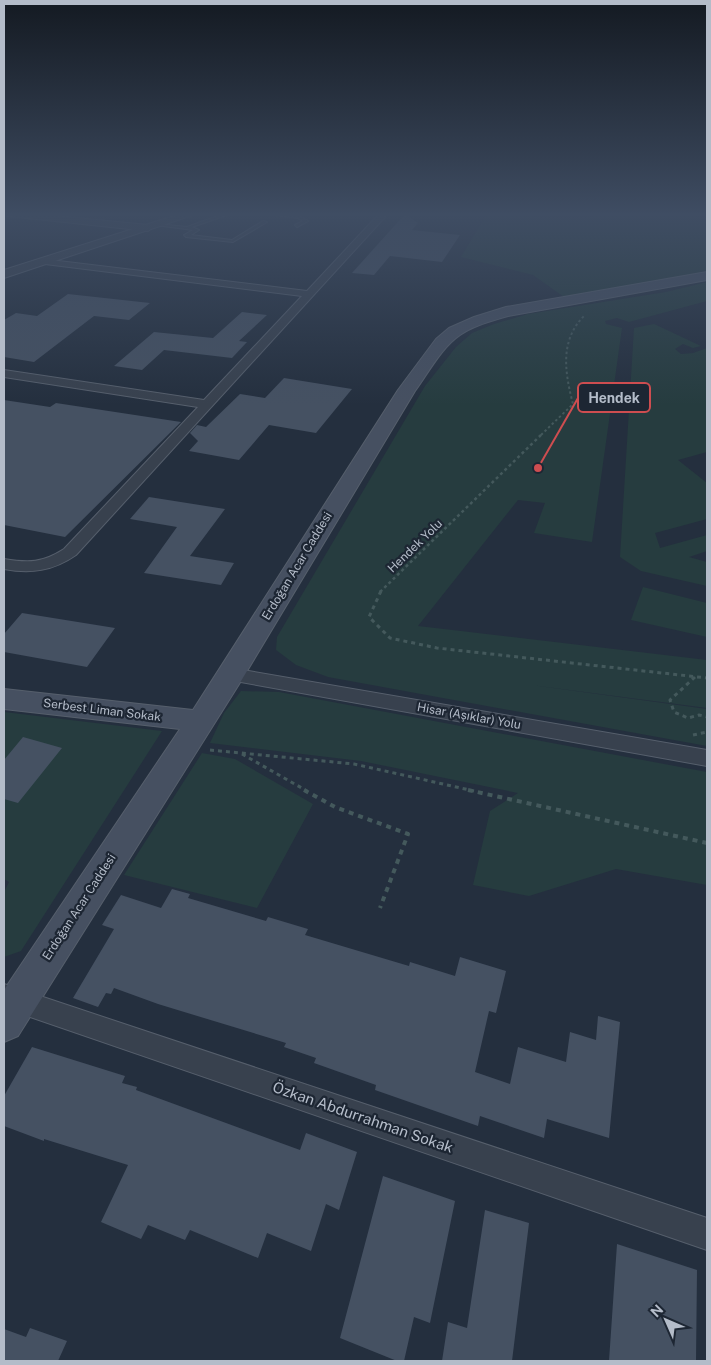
<svg xmlns="http://www.w3.org/2000/svg" width="711" height="1365" font-family="'Public Sans',sans-serif">
<style>
.green{fill:#263c3f}
.building{fill:#455162}
.lines{fill:none;stroke-linecap:round;stroke-linejoin:round}
.service-casing{stroke:#565f6c;stroke-width:2}
.minor-casing{stroke:#565f6c;stroke-width:2}
.tertiary-casing{stroke:#565f6c;stroke-width:2}
.secondary-casing{stroke:#565f6c;stroke-width:2}
.path-far3{stroke:#44595c;stroke-width:2;stroke-dasharray:2.5 2.5;stroke-linecap:butt}
.path-far2{stroke:#44595c;stroke-width:2.5;stroke-dasharray:3 3;stroke-linecap:butt}
.path-far1{stroke:#44595c;stroke-width:3;stroke-dasharray:4 4;stroke-linecap:butt}
.path{stroke:#44595c;stroke-width:4;stroke-dasharray:5 5;stroke-linecap:butt}
.service{fill:#38414e;fill-rule:evenodd}
.minor{fill:#38414e;fill-rule:evenodd}
.tertiary{fill:#38414e;fill-rule:evenodd}
.secondary{fill:#465061;fill-rule:evenodd}
.labels{text-anchor:middle;dominant-baseline:central;stroke-width:4.5;stroke-linejoin:round;paint-order:stroke}
.street-label{font-size:12px;fill:#b4bcc9;stroke:#1d2633}
.near-street-label{font-size:15px;fill:#b4bcc9;stroke:#1d2633}
.leader{fill:none;stroke:#ce4d50;stroke-width:2}
.callout-dot{fill:#ce4d50;stroke:#1d2633;stroke-width:2}
.callout{fill:#1d2633;stroke:#ce4d50;stroke-width:2}
.callout-label{font-size:14px;text-anchor:middle;font-weight:bold;fill:#b4bcc9}
</style>
<rect width="100%" height="100%" fill="#242f3e"/>
<path class="green" d="M487 214 577 219 603 214H693L707 222V271L652 283 564 297 533 275 461 257Z
M707 282V301L629 322 617 318 605 321 606 324 622 328 592 542 534 533 545 503 518 500 418 626 707 660V708L531 685 707 709V746L328 677 296 665 276 650 277 637 425 386 456 347 472 333 494 324 528 314 666 292Z
M654 324 701 346 693 348 683 344 675 349 681 354 693 353 707 348V452L678 460 707 483V519L655 533 660 548 707 535V551L689 557 707 562V586L641 571 620 557 634 328Z
M643 587 707 603V637L631 620Z
M241 691 279 692 707 772V885L616 869 529 896 473 885 490 811 518 793 361 761 210 743 224 713Z
M4 712 162 731 21 951 4 957V892L9 882 4 879Z
M202 753 235 759 313 804 257 908 124 875Z"/>
<path class="building" d="M405 214 418 223 412 230 460 235 442 262 390 256 374 275 352 273Z
M68 294 150 303 129 320 94 316 34 362 4 357V320L16 313 37 316Z
M242 312 267 315 239 341 247 342 232 358 164 350 142 370 114 366 154 332 213 338Z
M284 378 352 389 316 433 269 425 239 460 189 451 198 441 190 433 197 425 206 427 240 394 265 398Z
M4 400 50 407 56 403 181 422 65 537 4 525Z
M149 497 225 509 190 556 234 563 221 585 144 573 177 527 130 519Z
M22 613 115 628 87 667 4 652V634Z
M23 737 62 748 18 803 4 799V760Z
M172 889 190 894 188 898 266 921 268 917 308 929 305 935 409 966 410 962 455 976 460 957 506 971 496 1013 489 1011 475 1072 510 1084 518 1047 566 1062 570 1032 596 1040 598 1016 620 1022 609 1138 547 1119 544 1138 480 1116 478 1126 375 1090 376 1085 314 1063 316 1058 284 1047 286 1043 158 1004 114 988 111 994 106 993 98 1007 73 998 114 929 102 925 121 895 161 908Z
M32 1047 125 1076 122 1083 137 1087 136 1090 300 1150 306 1133 357 1152 339 1210 326 1204 311 1251 267 1233 258 1258 190 1230 185 1240 148 1225 141 1239 101 1222 128 1165 44 1139V1141L4 1126V1096Z
M383 1176 455 1201 430 1323 414 1317 404 1361H397L340 1338Z
M485 1210 529 1223 512 1361H442L448 1322 467 1328Z
M617 1244 697 1270 696 1361H609Z
M30 1328 67 1341 58 1361H4V1329L26 1337Z"/>
<g class="lines">
<g class="service-casing">
<path id="service" d="M223 214H230L192 227 199 230 191 235 232 240 263 221 267 222 233 242 186 237 184 235 193 230 156 225 158 224 187 227Z
M267 214 299 216 308 221 297 227 295 225 303 221 298 218Z"/>
</g>
<g class="minor-casing">
<path id="minor" d="M4 214H36L148 225 152 228 148 231 8 216Z
M378 215 385 217 76 555C53 571 31 574 4 569V559C29 563 42 563 64 549L198 407 4 377V370L204 400 302 296 45 264 42 263V259L307 291Z
M231 668 707 750V766L224 679 222 674 224 669Z
M4 984 707 1218V1250L4 1008Z"/>
</g>
<g class="tertiary-casing">
<path id="tertiary" d="M180 214H196L4 278V270Z"/>
</g>
<g class="secondary-casing">
<path id="secondary" d="M707 272V280L508 316C492 321 474 325 460 335 441 348 429 372 415 391L241 681 18 1036 4 1042V990L180 729 4 709V689L193 710 398 390 436 339 449 328 474 317 506 307Z"/>
</g>
<path class="path-far3" d="M541 435 573 404C565 373 559 340 585 315"/>
<path class="path-far2" d="M380 592 542 434"/>
<path class="path-far1" d="M381 591 369 617 390 638 437 648 707 678
M695 677 670 700 674 712 688 718 699 715 707 717
M693 735 707 732
M210 750 354 764 474 791
M242 754 307 791"/>
<path class="path" d="M304 790 335 807 408 834 380 908
M468 790 707 843"/>
<use href="#service" class="service"/>
<use href="#minor" class="minor"/>
<use href="#tertiary" class="tertiary"/>
<use href="#secondary" class="secondary"/>
</g>
<linearGradient id="sky" x2="0" y2="1"><stop stop-color="#141a22"/><stop offset="0.53" stop-color="#3f4d63"/><stop offset="1" stop-color="#3f4d63" stop-opacity="0"/></linearGradient>
<rect width="711" height="405" fill="url(#sky)"/>
<g class="labels">
<g class="street-label">
<text transform="translate(415 546) rotate(-44)">Hendek Yolu</text>
<text transform="translate(297 566) rotate(-59)">Erdoğan Acar Caddesi</text>
<text transform="translate(102 710) rotate(7)">Serbest Liman Sokak</text>
<text transform="translate(469 716) rotate(10)">Hisar (Aşıklar) Yolu</text>
<text transform="translate(79 907) rotate(-57)">Erdoğan Acar Caddesi</text>
</g>
<g class="near-street-label">
<text transform="translate(363 1117) rotate(19)">Özkan Abdurrahman Sokak</text>
</g>
</g>
<path class="leader" d="M538 468L578 398"/>
<circle class="callout-dot" cx="538" cy="468" r="5"/>
<rect class="callout" x="578" y="383" width="72" height="29" rx="5"/>
<g class="callout-label">
<text x="614" y="403">Hendek</text>
</g>
<rect width="711" height="1365" fill="none" stroke="#b4bcc9" stroke-width="10"/>
<g transform="translate(666 1320) rotate(315)" stroke="#1d2633" stroke-width="4" paint-order="stroke">
<path d="M0-4L9 19L0 12L-9 19Z" fill="#b4bcc9"/>
<text y="-8" font-size="14" font-weight="bold" text-anchor="middle" fill="#b4bcc9">N</text>
</g>
</svg>
